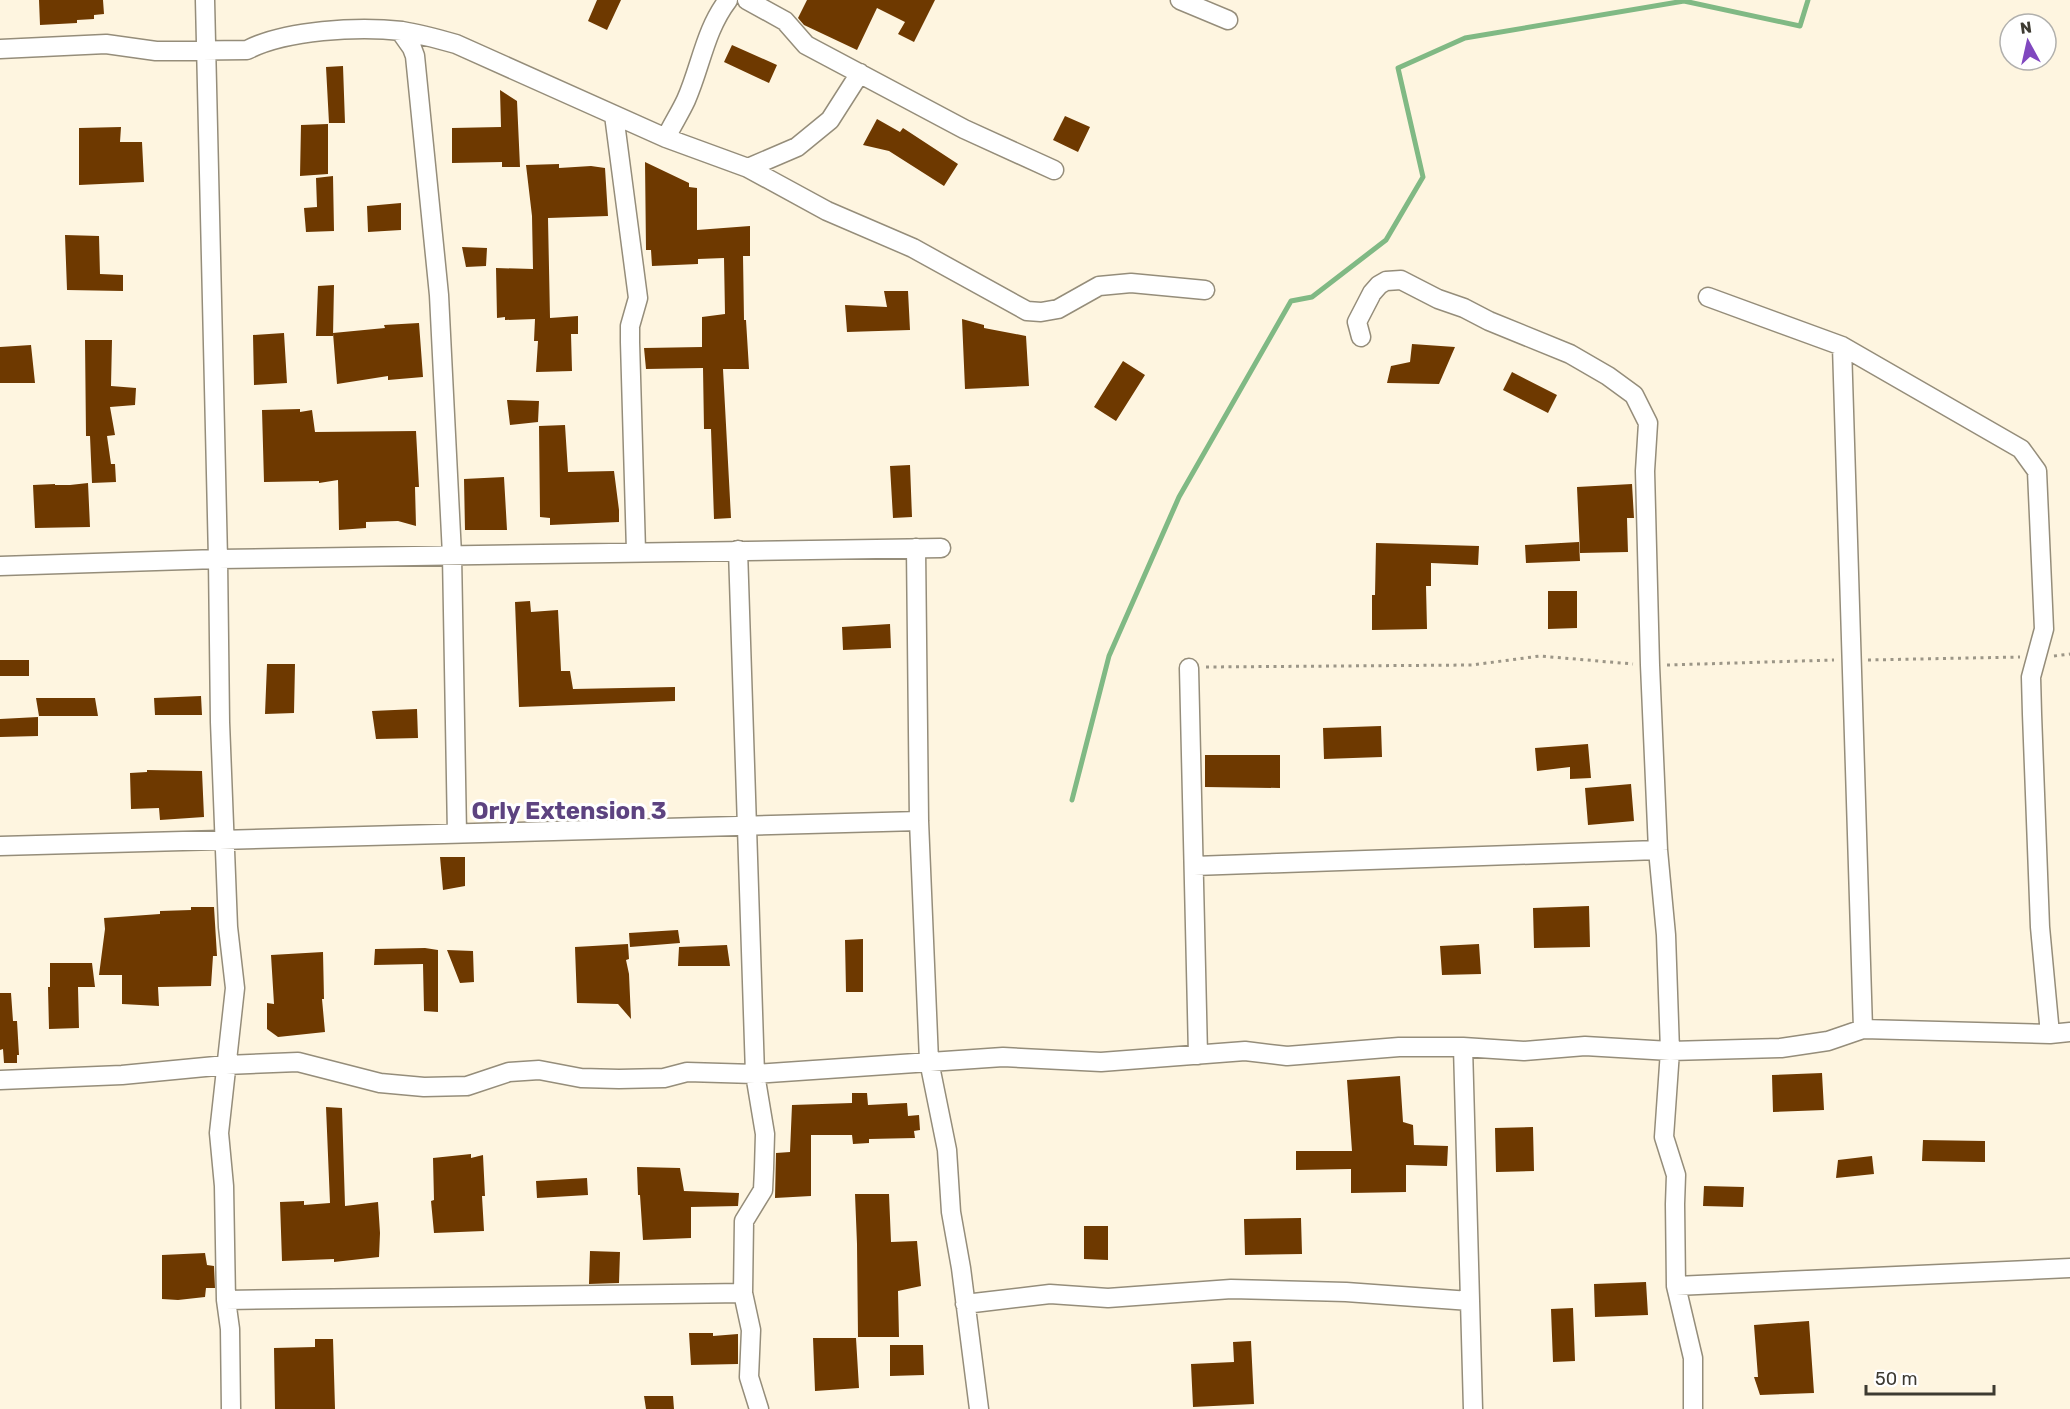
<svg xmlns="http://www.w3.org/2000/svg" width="2070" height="1409" font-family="Rubik,sans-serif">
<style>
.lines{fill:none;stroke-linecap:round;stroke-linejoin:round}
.stream{stroke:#80b984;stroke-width:5}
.building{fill:#6e3900}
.minor-casing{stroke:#958d7a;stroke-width:21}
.path{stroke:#9c9687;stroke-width:3;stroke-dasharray:3 4.5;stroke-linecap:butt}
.minor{stroke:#fff;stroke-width:18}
.labels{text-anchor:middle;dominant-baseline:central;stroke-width:6;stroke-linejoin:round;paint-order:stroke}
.quarter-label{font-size:24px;font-weight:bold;fill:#5d4380;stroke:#fff}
</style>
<rect width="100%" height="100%" fill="#fef5e0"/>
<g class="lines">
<path class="stream" d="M1072 800 1109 656 1179 497 1291 301 1312 297 1386 240 1423 177 1398 68 1465 38 1684 1 1800 26 1808 0"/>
</g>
<path class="building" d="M39 0H103L104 14 94 15V19L77 20V23L40 25Z
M597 0H621L607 30 588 21Z
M807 0H935L914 42 898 34 905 22 877 8 857 50 804 25 798 18Z
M732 45 777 65 769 83 724 62Z
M343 66 345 123H329L326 67Z
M500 90 517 101 520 167H502V162L452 163V128L501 127Z
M1065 116 1090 127 1078 152 1053 140Z
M877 119 900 132 903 128 958 164 944 186 889 151 863 145Z
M328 124V174L300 176 301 125Z
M121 127 120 142H142L144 182 79 185V128Z
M645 162 689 183V187L697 188V230L750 226V256H743L744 320H746L749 369H723L731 518 714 519 711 429H704L703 368 646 369 644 348 702 347V317L725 314 724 258 698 259V264L652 266 651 250H646Z
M559 164V168L591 166 605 168 608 216 548 218 550 318 578 316V334H571L572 371 536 372 538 341H534L535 319 505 320V317L497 318 496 268 533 269 532 216 526 165Z
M333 176 334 231 306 232 304 208 317 207 316 178Z
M401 203V230L368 232 367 206Z
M65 235 99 236 100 274 123 275V291L67 290Z
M462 247 487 248 486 266 466 267Z
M334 285 333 336H316L318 286Z
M884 291H908L910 330 847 332 845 305 887 307Z
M962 319 984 325V328L1026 336 1029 386 965 389Z
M419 323 423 377 388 380V376L337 384 333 333 385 328 384 325Z
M284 333 287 383 254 385 253 335Z
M85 340H112L111 386 136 388 135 405 110 407 115 435 107 436 111 464H115L116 482 92 483 90 436H86Z
M1412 344 1455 347 1439 384 1387 383 1391 366 1410 362Z
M31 345 35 383H0V347Z
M1123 361 1145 375 1116 421 1094 407Z
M1512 372 1557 395 1548 413 1503 390Z
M507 400 539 401 538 422 510 425Z
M300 409V412L312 410 315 432 416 431 419 487H415L416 526 398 521 366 522V528L339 530 338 480 319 483V481L264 482 262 410Z
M565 425 568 472 614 471 619 510V522L550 525V518L540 517 539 426Z
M910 465 912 517 893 518 890 466Z
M504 477 507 530H465L464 479Z
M88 483 90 527 35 528 33 485 55 484V485H70Z
M1632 484 1634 518H1627L1628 552 1580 553 1577 487Z
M1579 542 1580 561 1526 563 1525 545Z
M1376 543 1479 546 1478 565 1431 563V586H1426L1427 629 1372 630V595H1375Z
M1548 591H1577V628L1548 629Z
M530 601 531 612 558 610 561 671H570L573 689 675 687V701L519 707 515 602Z
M890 624 891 648 843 650 842 627Z
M0 660H29V676H0Z
M267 664H295L294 713 265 714Z
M201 696 202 715H155L154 698Z
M36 698H95L98 716H39Z
M417 709 418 738 376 739 372 711Z
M38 717V736L0 737V719Z
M1381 726 1382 757 1324 759 1323 728Z
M1588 744 1591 778 1570 779V767L1537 771 1535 748Z
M1205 755H1280V788L1205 787Z
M147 770 202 771 204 817 160 820 159 808 131 809 130 773 147 772Z
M1631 784 1634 821 1588 825 1585 788Z
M440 857H465V886L443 890Z
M1589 906 1590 947 1534 948 1533 908Z
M191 907H214L217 956H213L211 986 158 987 159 1006 122 1004V975H99L105 929 104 918 160 914V911L191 910Z
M678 930 680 943 630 947 629 933Z
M863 939V992H846L845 940Z
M628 944 629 959 626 960 629 974 631 1019 618 1004 577 1003 575 947Z
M1479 944 1481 974 1442 975 1440 946Z
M727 945 730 966H678L679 947Z
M425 948 438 950V1012L424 1011 423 964 374 965 375 949Z
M447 950 473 951 474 982 460 983Z
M323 952 324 999H322L325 1032 278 1037 267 1029V1003L274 1004 271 955Z
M50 963H92L95 987H78L79 1028 49 1029 48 987H50Z
M0 993H11L13 1021H17L19 1055H17V1063H4L3 1049 0 1050Z
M1822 1073 1824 1110 1773 1112 1772 1075Z
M1400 1076 1403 1122 1413 1125 1414 1145 1448 1146 1447 1166 1406 1165V1192L1351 1193V1169L1296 1170V1151H1352L1347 1080Z
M852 1093H867L868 1105 907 1103 908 1116 919 1115 920 1130 914 1131 915 1138 869 1139V1143L853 1144 852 1135H811V1196L775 1198 776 1153 790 1152 792 1105 852 1103Z
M326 1107 342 1108 345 1206 378 1202 380 1233 379 1257 334 1262V1259L282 1261 280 1202 304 1201V1205L330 1203Z
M1533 1127 1534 1171 1496 1172 1495 1128Z
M1923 1140 1985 1141V1162L1922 1161Z
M471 1154V1158L483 1155 485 1196H482L484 1231 434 1233 431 1201 434 1200 433 1158Z
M1872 1156 1874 1174 1836 1178 1838 1160Z
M637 1167 680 1168 684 1191 739 1193 738 1206 691 1207V1238L643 1240 640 1195H638Z
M587 1178 588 1195 537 1198 536 1181Z
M1704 1186 1744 1187 1743 1207 1703 1206Z
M855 1194H889L891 1242 917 1241 921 1286 898 1291 899 1337H858L857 1244Z
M1301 1218 1302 1254 1245 1255 1244 1219Z
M1084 1226H1108V1260L1084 1259Z
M590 1251 620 1252 619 1283 589 1284Z
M205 1253 207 1265 214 1266 215 1288H206L205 1297 178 1300 162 1299V1255Z
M1646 1282 1648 1315 1595 1317 1594 1284Z
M1573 1308 1575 1361 1553 1362 1551 1309Z
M1809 1321 1814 1393 1760 1395 1754 1377H1758L1754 1325Z
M689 1333H713V1336L738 1334V1364L691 1365Z
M813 1338H856L859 1388 815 1391Z
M315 1339H333L335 1409H275L274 1348 315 1347Z
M1251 1341 1254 1404 1193 1407 1191 1364 1234 1362 1233 1342Z
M890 1345H923L924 1375 890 1376Z
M644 1396H673L674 1409H646Z"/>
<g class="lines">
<g class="minor-casing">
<path id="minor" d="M205 0 218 559 220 722 228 927 235 988 219 1133 224 1186 226 1300 230 1329 231 1409
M747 0 785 21 806 45 964 129 1054 170
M1180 0 1228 20
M400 31 412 48 415 56 439 295 452 555 457 834
M0 49 106 44 156 51 247 50C286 30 358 26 402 31 420 34 438 39 456 44L666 138 748 168 827 211 913 248 1027 311 1041 312 1058 309 1099 286 1131 283 1205 290
M614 115 638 298 630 326V342L636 551
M666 138C672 125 680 113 686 100 701 66 705 30 728 0
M748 168 797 147 830 120 860 73
M1708 297 1842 346 2021 449 2037 471 2044 629 2031 677 2032 714 2040 927 2050 1034
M1361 337 1357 322 1372 293 1379 285 1386 281 1401 280 1438 299 1464 308 1489 321 1570 354 1608 376 1634 395 1648 423 1645 471 1650 665 1658 850 1666 935 1670 1051 1664 1137 1676 1175 1675 1204 1676 1286 1693 1358V1409
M1842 346 1863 1029
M916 548 919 821 929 1061 947 1150 951 1212 961 1268 979 1409
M738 550 755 1074 765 1134 764 1169 763 1190 744 1221 743 1293 751 1330 749 1377 759 1409
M0 566 218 559 941 548
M1189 668 1198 1055
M0 846 919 821
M1194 866 1658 850
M1463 1047 1473 1409
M0 1080 122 1075 226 1065 298 1062 380 1083 424 1087 467 1086 509 1072 539 1070 581 1078 619 1079 664 1078 687 1072 755 1074 1003 1057 1101 1062 1245 1051 1287 1056 1399 1047H1463L1524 1051 1585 1046 1670 1051 1781 1048 1828 1041 1863 1029 2050 1034 2070 1032
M1676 1286 2070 1268
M226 1300 743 1293
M965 1304 1050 1294 1108 1298 1231 1289 1346 1292 1470 1301"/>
</g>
<path class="path" d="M2054 656 2070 654
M1868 660 2020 657
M1667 665 1834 660
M1206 667 1472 665 1540 656 1633 664"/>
<use href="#minor" class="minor"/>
</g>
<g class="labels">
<g class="quarter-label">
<text x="569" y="811">Orly Extension 3</text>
</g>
</g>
<g transform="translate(2028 42) rotate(352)"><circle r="28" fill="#ffffff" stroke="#b1b0ad" stroke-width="1.5"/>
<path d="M0-4.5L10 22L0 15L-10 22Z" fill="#8048bf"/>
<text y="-9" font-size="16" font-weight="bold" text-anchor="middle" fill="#3d3a31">N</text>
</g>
<path d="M1866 1385v9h128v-9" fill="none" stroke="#3d3a31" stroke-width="3"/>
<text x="1875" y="1385" font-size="18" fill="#3d3a31" stroke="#ffffff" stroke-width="4.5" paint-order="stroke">50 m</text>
</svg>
